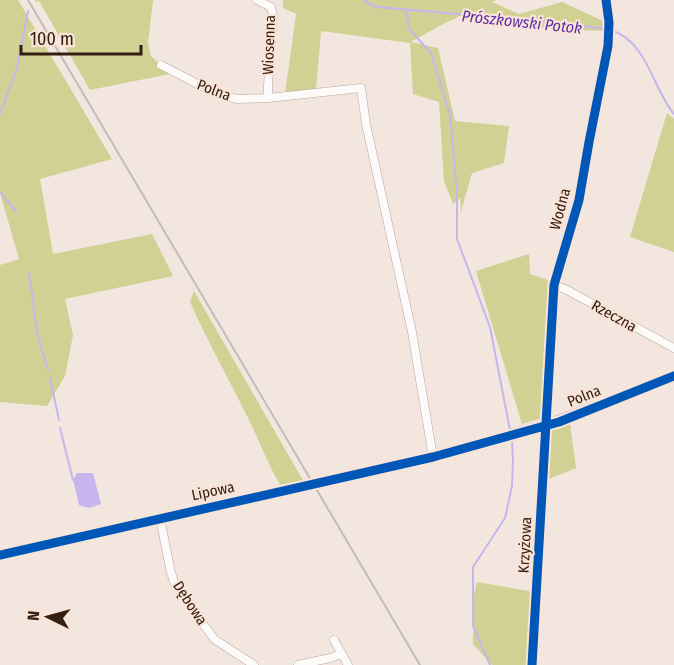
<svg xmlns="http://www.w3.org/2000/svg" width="674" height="665" font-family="'Fira Sans Condensed',sans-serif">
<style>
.green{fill:#d0d193}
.water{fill:#c7b6ee}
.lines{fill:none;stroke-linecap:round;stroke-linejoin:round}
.stream{stroke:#c7b6ee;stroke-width:2}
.minor-casing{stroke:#b5a69d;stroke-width:9}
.tertiary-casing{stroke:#b5a69d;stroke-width:10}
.minor{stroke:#fdfbfa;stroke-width:8}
.tertiary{stroke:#fdfbfa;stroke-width:9}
.rail{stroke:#c2bdba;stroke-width:2}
.cycleway-casing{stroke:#fae4d7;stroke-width:13}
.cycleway{stroke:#0057b8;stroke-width:9}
.labels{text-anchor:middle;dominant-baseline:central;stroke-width:4.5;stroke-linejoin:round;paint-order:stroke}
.street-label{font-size:15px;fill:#332013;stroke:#fae4d7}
.water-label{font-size:16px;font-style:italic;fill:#5b30a7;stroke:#fae4d7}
</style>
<rect width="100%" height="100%" fill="#f2e6df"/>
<path class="green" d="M0 0H18L112 159 40 179 53 254 152 234 173 276 65 299 73 335 65 376 47 406 0 402V265L19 259 0 193Z
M35 0H153L148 43 151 56 170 74 90 90 39 1 36 2Z
M283 0H496L492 2 519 14 562 2 603 21V31L554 29 460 16 445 23 411 42 438 48 455 121 509 126 504 163 472 173 461 212 460 198 453 204 444 181 439 102 413 94 410 43 321 31 316 89 285 94 296 14 283 8Z
M667 113 674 119V252L630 237Z
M529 254 530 274 551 281 542 418 522 424 476 271Z
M194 291 304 482 280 485C267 462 258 437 246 414 227 376 207 340 190 302Z
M570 423 576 468 549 479 551 430Z
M477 582 534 592 529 665H492L473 644 474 594Z"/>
<path class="water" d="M77 473H93L101 504 89 508 79 505 73 480Z"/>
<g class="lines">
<path class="stream" d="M364 0 368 3 377 7 560 23 606 29
M406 10 409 29 431 53 450 115 457 193V239L490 327 510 430 539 422
M611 30C648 42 652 88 674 114
M0 114 17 68 28 11
M0 192 16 211
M29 272 37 333 48 370
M50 378 59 420
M549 419 606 398
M60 428 73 480
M490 665 473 626V567L505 518 512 486 513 459 512 442"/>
<g class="minor-casing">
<path id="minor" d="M257 0 271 7 273 16 268 85V98
M161 65 213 92 236 99 268 98 361 88 366 124 412 332 433 457
M554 285 567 290 674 348
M160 518 171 573 175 584 214 639 254 665
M334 640 348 665
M298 665 330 658 342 654
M532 665 554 285 579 200 589 142 608 46 609 22 606 0"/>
</g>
<g class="tertiary-casing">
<path id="tertiary" d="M0 555 433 457 559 422 674 376"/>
</g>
<use href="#minor" class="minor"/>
<use href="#tertiary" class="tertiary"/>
<path class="rail" d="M28 0 420 665"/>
<g class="cycleway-casing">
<path id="cycleway" d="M0 555 433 457 559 422 674 376
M532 665 554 285 579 200 589 142 608 46 609 22 606 0"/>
</g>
<use href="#cycleway" class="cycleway"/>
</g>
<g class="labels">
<g class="street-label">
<text transform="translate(269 45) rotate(-88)">Wiosenna</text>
<text transform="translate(214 90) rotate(21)">Polna</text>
<text transform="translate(560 209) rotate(-75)">Wodna</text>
<text transform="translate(614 316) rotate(29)">Rzeczna</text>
<text transform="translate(584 396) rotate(-22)">Polna</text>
<text transform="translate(213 491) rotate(-12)">Lipowa</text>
<text transform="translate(525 545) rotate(-87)">Krzyżowa</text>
<text transform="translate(190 603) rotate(57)">Dębowa</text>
</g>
<g class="water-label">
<text transform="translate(522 22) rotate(6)">Prószkowski Potok</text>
</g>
</g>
<g transform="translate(48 617) rotate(275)" stroke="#fae4d7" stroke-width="4.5" paint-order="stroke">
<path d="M0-4.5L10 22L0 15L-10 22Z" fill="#332013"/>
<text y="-9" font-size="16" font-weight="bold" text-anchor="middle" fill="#332013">N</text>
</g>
<path d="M21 45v9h120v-9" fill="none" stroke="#332013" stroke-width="3"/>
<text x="30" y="45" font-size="18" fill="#332013" stroke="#fae4d7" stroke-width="4.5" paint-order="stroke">100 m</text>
</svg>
